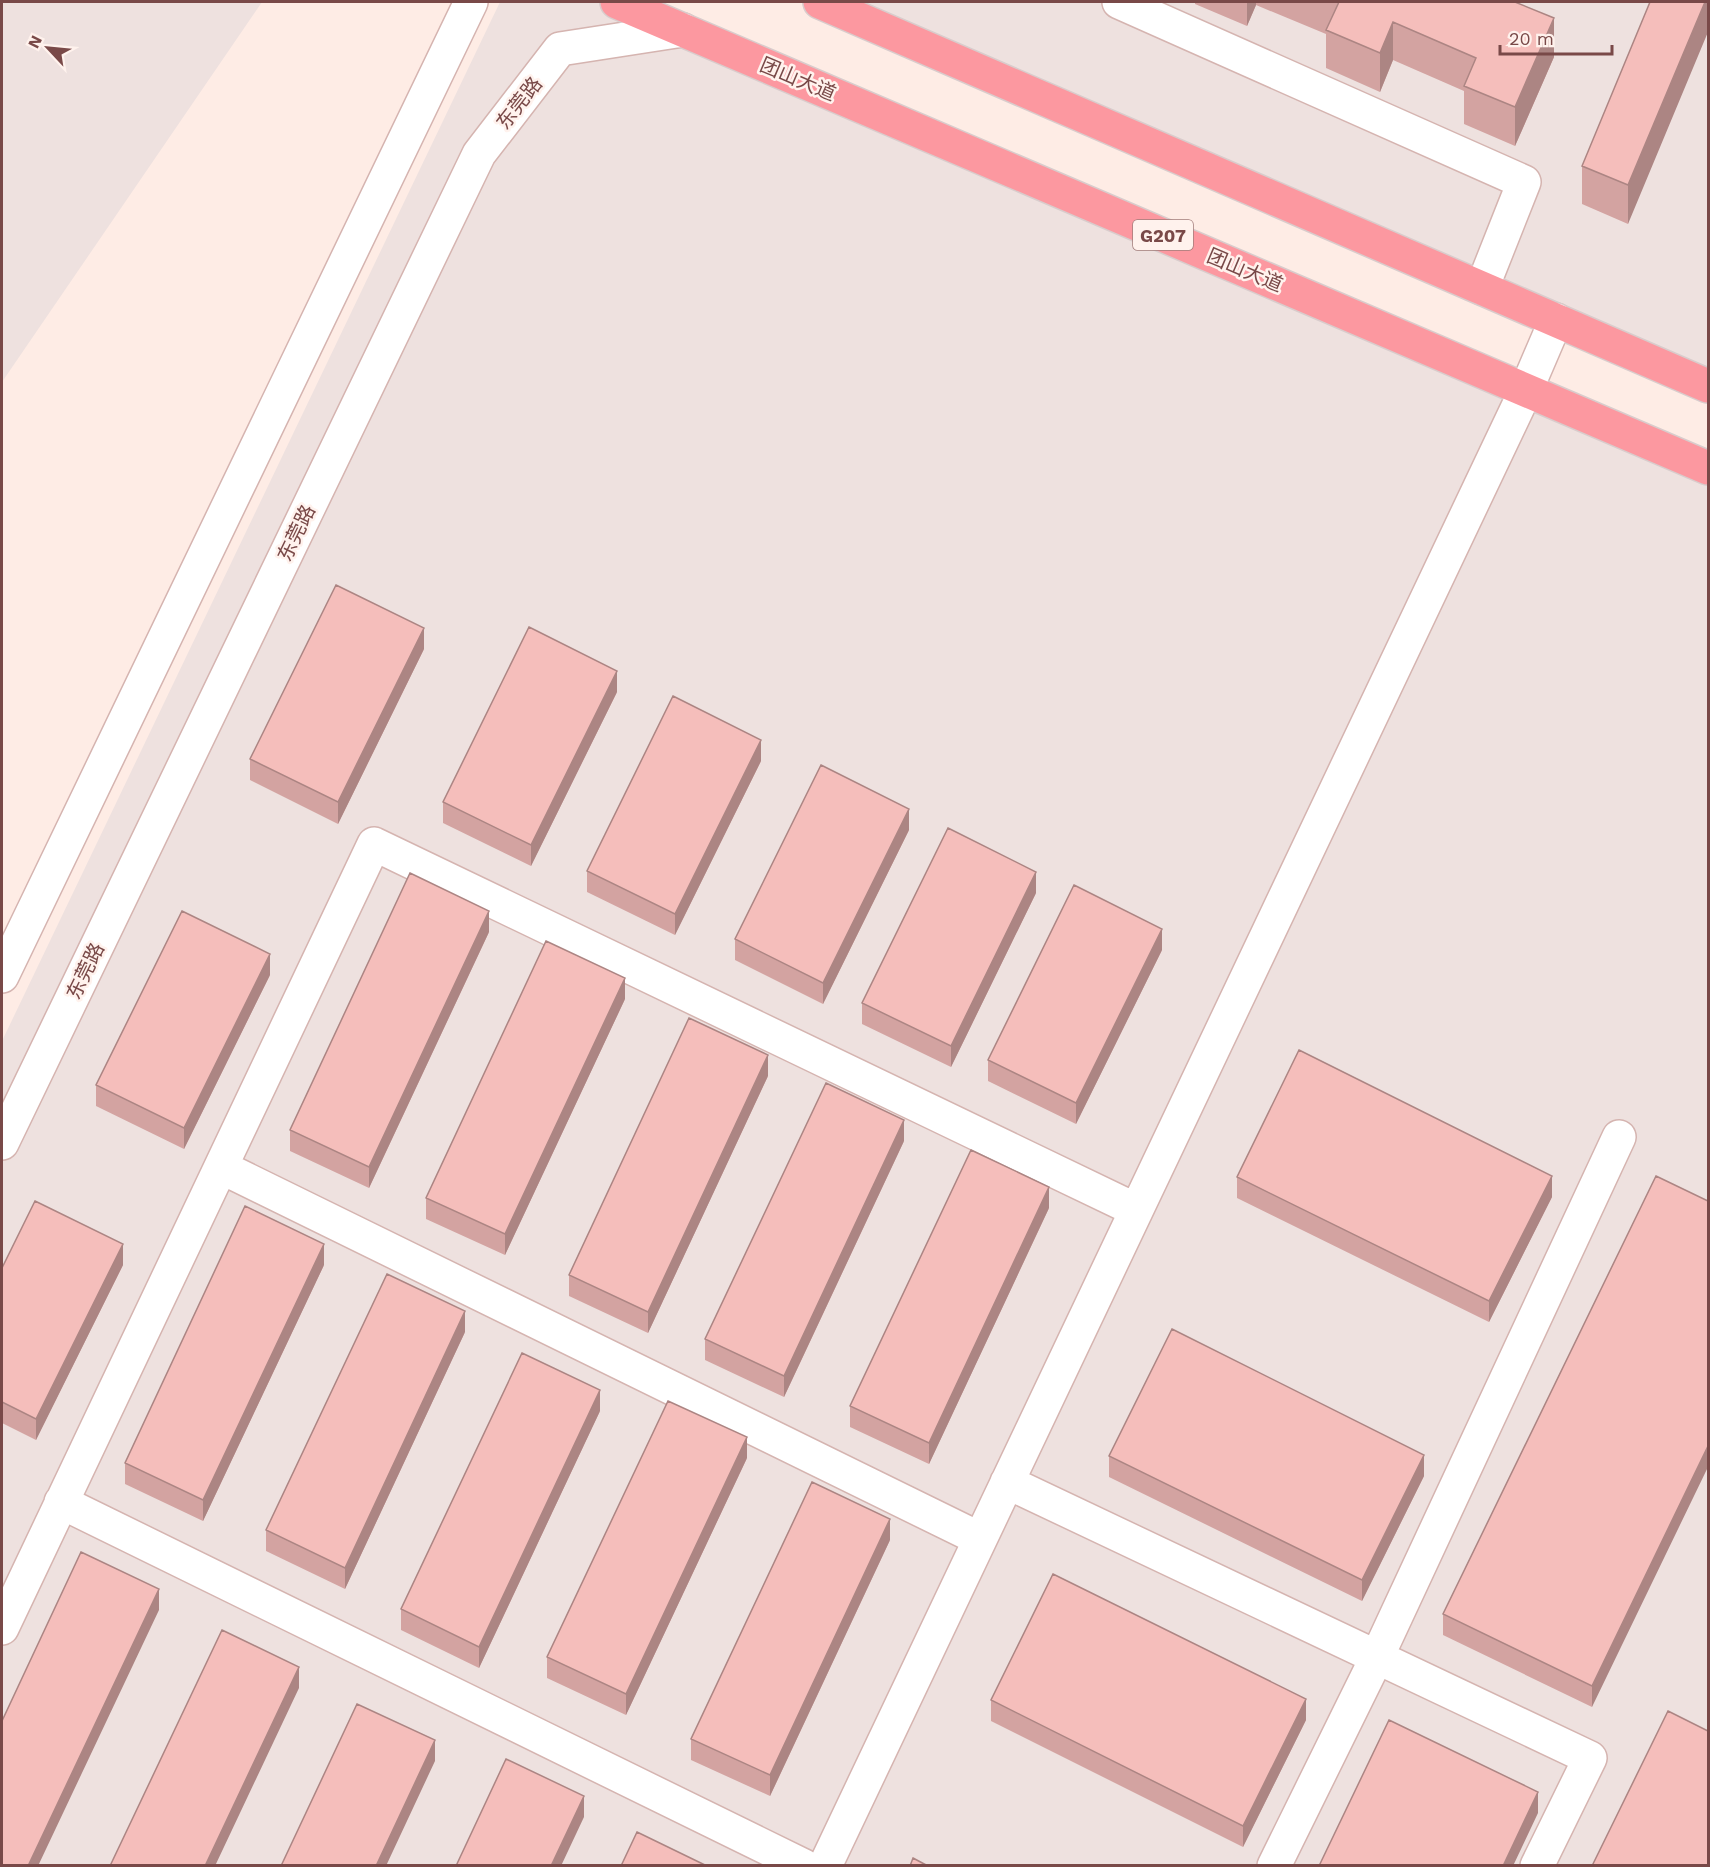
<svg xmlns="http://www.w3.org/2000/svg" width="1710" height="1867" font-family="'Work Sans','Noto Sans SC',sans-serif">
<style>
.industrial{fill:#eee1df}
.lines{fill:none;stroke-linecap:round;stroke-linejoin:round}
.minor-casing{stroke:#d5b4b0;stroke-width:36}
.highway-casing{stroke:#d9cccc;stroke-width:36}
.minor{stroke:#fff;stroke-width:33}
.highway{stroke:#fc98a0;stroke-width:33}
.wall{fill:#d3a3a1}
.shaded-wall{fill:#ac8583}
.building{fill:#f5bebb;stroke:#ac8583;stroke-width:1.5}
.labels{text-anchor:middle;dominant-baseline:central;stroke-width:5;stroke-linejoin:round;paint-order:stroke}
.shield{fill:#fff2ed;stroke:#a17c7a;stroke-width:1.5}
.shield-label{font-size:18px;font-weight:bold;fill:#794948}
.street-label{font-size:20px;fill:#794948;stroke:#fff2ed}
</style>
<rect width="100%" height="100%" fill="#feece5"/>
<path class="industrial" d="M2 2H262L2 382Z
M500 2H617L1708 468V1865H2V1041Z
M821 2H1708V386Z"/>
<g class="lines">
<g class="minor-casing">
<path id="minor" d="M1119 2 1524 182 1482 288
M2 976 471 2
M2 1143 479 154 560 49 683 30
M221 1167 980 1539
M1007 1482 1590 1758 1537 1866
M61 1502 804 1866
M2 1628 374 844 1136 1210
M825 1866 1526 390 1556 320
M1274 1866 1377 1657 1619 1137"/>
</g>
<g class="highway-casing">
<path id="highway" d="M617 2 1708 468
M820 2 1708 386"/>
</g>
<use href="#minor" class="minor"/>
<use href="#highway" class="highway"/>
</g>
<path class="wall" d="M1195 2H1515L1554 57 1515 146 1464 124V91L1393 60 1380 92 1326 68V34L1256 5 1247 26 1195 4Z
M1650 2 1628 224 1582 204V166Z
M424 649 338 824 250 780V759Z
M617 692 531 866 443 823V802Z
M761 761 675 935 587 892V871Z
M909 830 823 1004 735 960V939Z
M1036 893 951 1067 862 1024V1003Z
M489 932 369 1188 290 1151V1130Z
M1162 950 1076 1124 988 1081V1060Z
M270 975 184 1149 96 1106V1085Z
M625 999 505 1255 426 1219V1198Z
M768 1076 648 1333 569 1296V1275Z
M904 1141 784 1397 705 1360V1339Z
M1656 1176 1592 1707 1443 1635V1614Z
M1237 1177 1552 1197 1489 1322 1237 1198Z
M1049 1208 929 1464 850 1427V1406Z
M123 1265 36 1440 2 1423V1268Z
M324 1265 203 1521 125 1484V1463Z
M465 1332 345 1589 266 1551V1530Z
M600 1411 479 1668 401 1630V1609Z
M1109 1456 1424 1476 1362 1601 1109 1477Z
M747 1458 626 1715 547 1678V1657Z
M890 1540 770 1796 691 1760V1739Z
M991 1700 1306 1720 1243 1847 991 1721Z"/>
<path class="shaded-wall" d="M1247 2H1256V5L1247 26Z
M1705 2H1708V32L1628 224V185Z
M1554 18V57L1515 146V107Z
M1393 22V60L1380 92V53Z
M424 628V649L338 824V802Z
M617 671V692L531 866V845Z
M761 740V761L675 935V914Z
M909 809V830L823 1004V983Z
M1036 872V893L951 1067V1046Z
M489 911V932L369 1188V1167Z
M1162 929V950L1076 1124V1103Z
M270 954V975L184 1149V1128Z
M625 978V999L505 1255V1234Z
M768 1055V1076L648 1333V1312Z
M904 1120V1141L784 1397V1376Z
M1552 1176V1197L1489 1322V1301Z
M1049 1187V1208L929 1464V1443Z
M123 1244V1265L36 1440V1419Z
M324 1244V1265L203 1521V1500Z
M465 1311V1332L345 1589V1568Z
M600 1390V1411L479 1668V1647Z
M747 1437V1458L626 1715V1694Z
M1708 1446V1467L1592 1707V1686Z
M1424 1455V1476L1362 1601V1580Z
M890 1519V1540L770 1796V1775Z
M159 1589V1610L38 1866H28Z
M299 1667V1688L215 1866H205Z
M1306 1699V1720L1243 1847V1826Z
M435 1740V1761L386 1866H376Z
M1538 1792V1813L1513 1866H1503Z
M584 1796V1817L561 1866H551Z"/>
<path class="building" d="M1339 2H1515L1554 18 1515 107 1464 86 1476 58 1393 22 1380 53 1326 30Z
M1650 2H1705L1628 185 1582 166Z
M336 585 424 628 338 802 250 759Z
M529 627 617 671 531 845 443 802Z
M673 696 761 740 675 914 587 871Z
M821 765 909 809 823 983 735 939Z
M948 828 1036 872 951 1046 862 1003Z
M410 873 489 911 369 1167 290 1130Z
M1074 885 1162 929 1076 1103 988 1060Z
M182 911 270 954 184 1128 96 1085Z
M546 941 625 978 505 1234 426 1198Z
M689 1018 768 1055 648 1312 569 1275Z
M1299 1050 1552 1176 1489 1301 1237 1177Z
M826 1083 904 1120 784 1376 705 1339Z
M971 1150 1049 1187 929 1443 850 1406Z
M1656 1176 1708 1201V1446L1592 1686 1443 1614Z
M35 1201 123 1244 36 1419 2 1402V1268Z
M245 1206 324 1244 203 1500 125 1463Z
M387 1274 465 1311 345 1568 266 1530Z
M1172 1329 1424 1455 1362 1580 1109 1456Z
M522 1353 600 1390 479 1647 401 1609Z
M668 1401 747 1437 626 1694 547 1657Z
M812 1482 890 1519 770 1775 691 1739Z
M81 1552 159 1589 28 1866H2V1721Z
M1053 1574 1306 1699 1243 1826 991 1700Z
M222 1630 299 1667 205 1866H110Z
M357 1704 435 1740 376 1866H281Z
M1668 1711 1708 1731V1866H1592Z
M1389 1720 1538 1792 1503 1866H1319Z
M506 1759 584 1796 551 1866H456Z
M637 1832 707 1866H621Z
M913 1858 928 1866H910Z"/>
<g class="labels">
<rect class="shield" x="1133" y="220" width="60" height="30" rx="4.5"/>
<g class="shield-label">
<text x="1163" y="235">G207</text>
</g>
<g class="street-label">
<text transform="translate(798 79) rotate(23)">团山大道</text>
<text transform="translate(519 103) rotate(-52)">东莞路</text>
<text transform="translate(1245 270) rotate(23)">团山大道</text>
<text transform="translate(296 533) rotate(-64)">东莞路</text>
<text transform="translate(85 971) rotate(-64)">东莞路</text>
</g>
</g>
<rect width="1710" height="1867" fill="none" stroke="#794948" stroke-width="6"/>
<g transform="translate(48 48) rotate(296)" stroke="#fff2ed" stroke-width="4.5" paint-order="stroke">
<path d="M0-4.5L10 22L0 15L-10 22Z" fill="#794948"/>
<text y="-9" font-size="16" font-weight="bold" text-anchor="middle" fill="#794948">N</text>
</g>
<path d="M1500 45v9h112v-9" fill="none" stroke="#794948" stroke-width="3"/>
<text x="1509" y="45" font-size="18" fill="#794948" stroke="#fff2ed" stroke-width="4.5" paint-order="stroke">20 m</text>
</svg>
